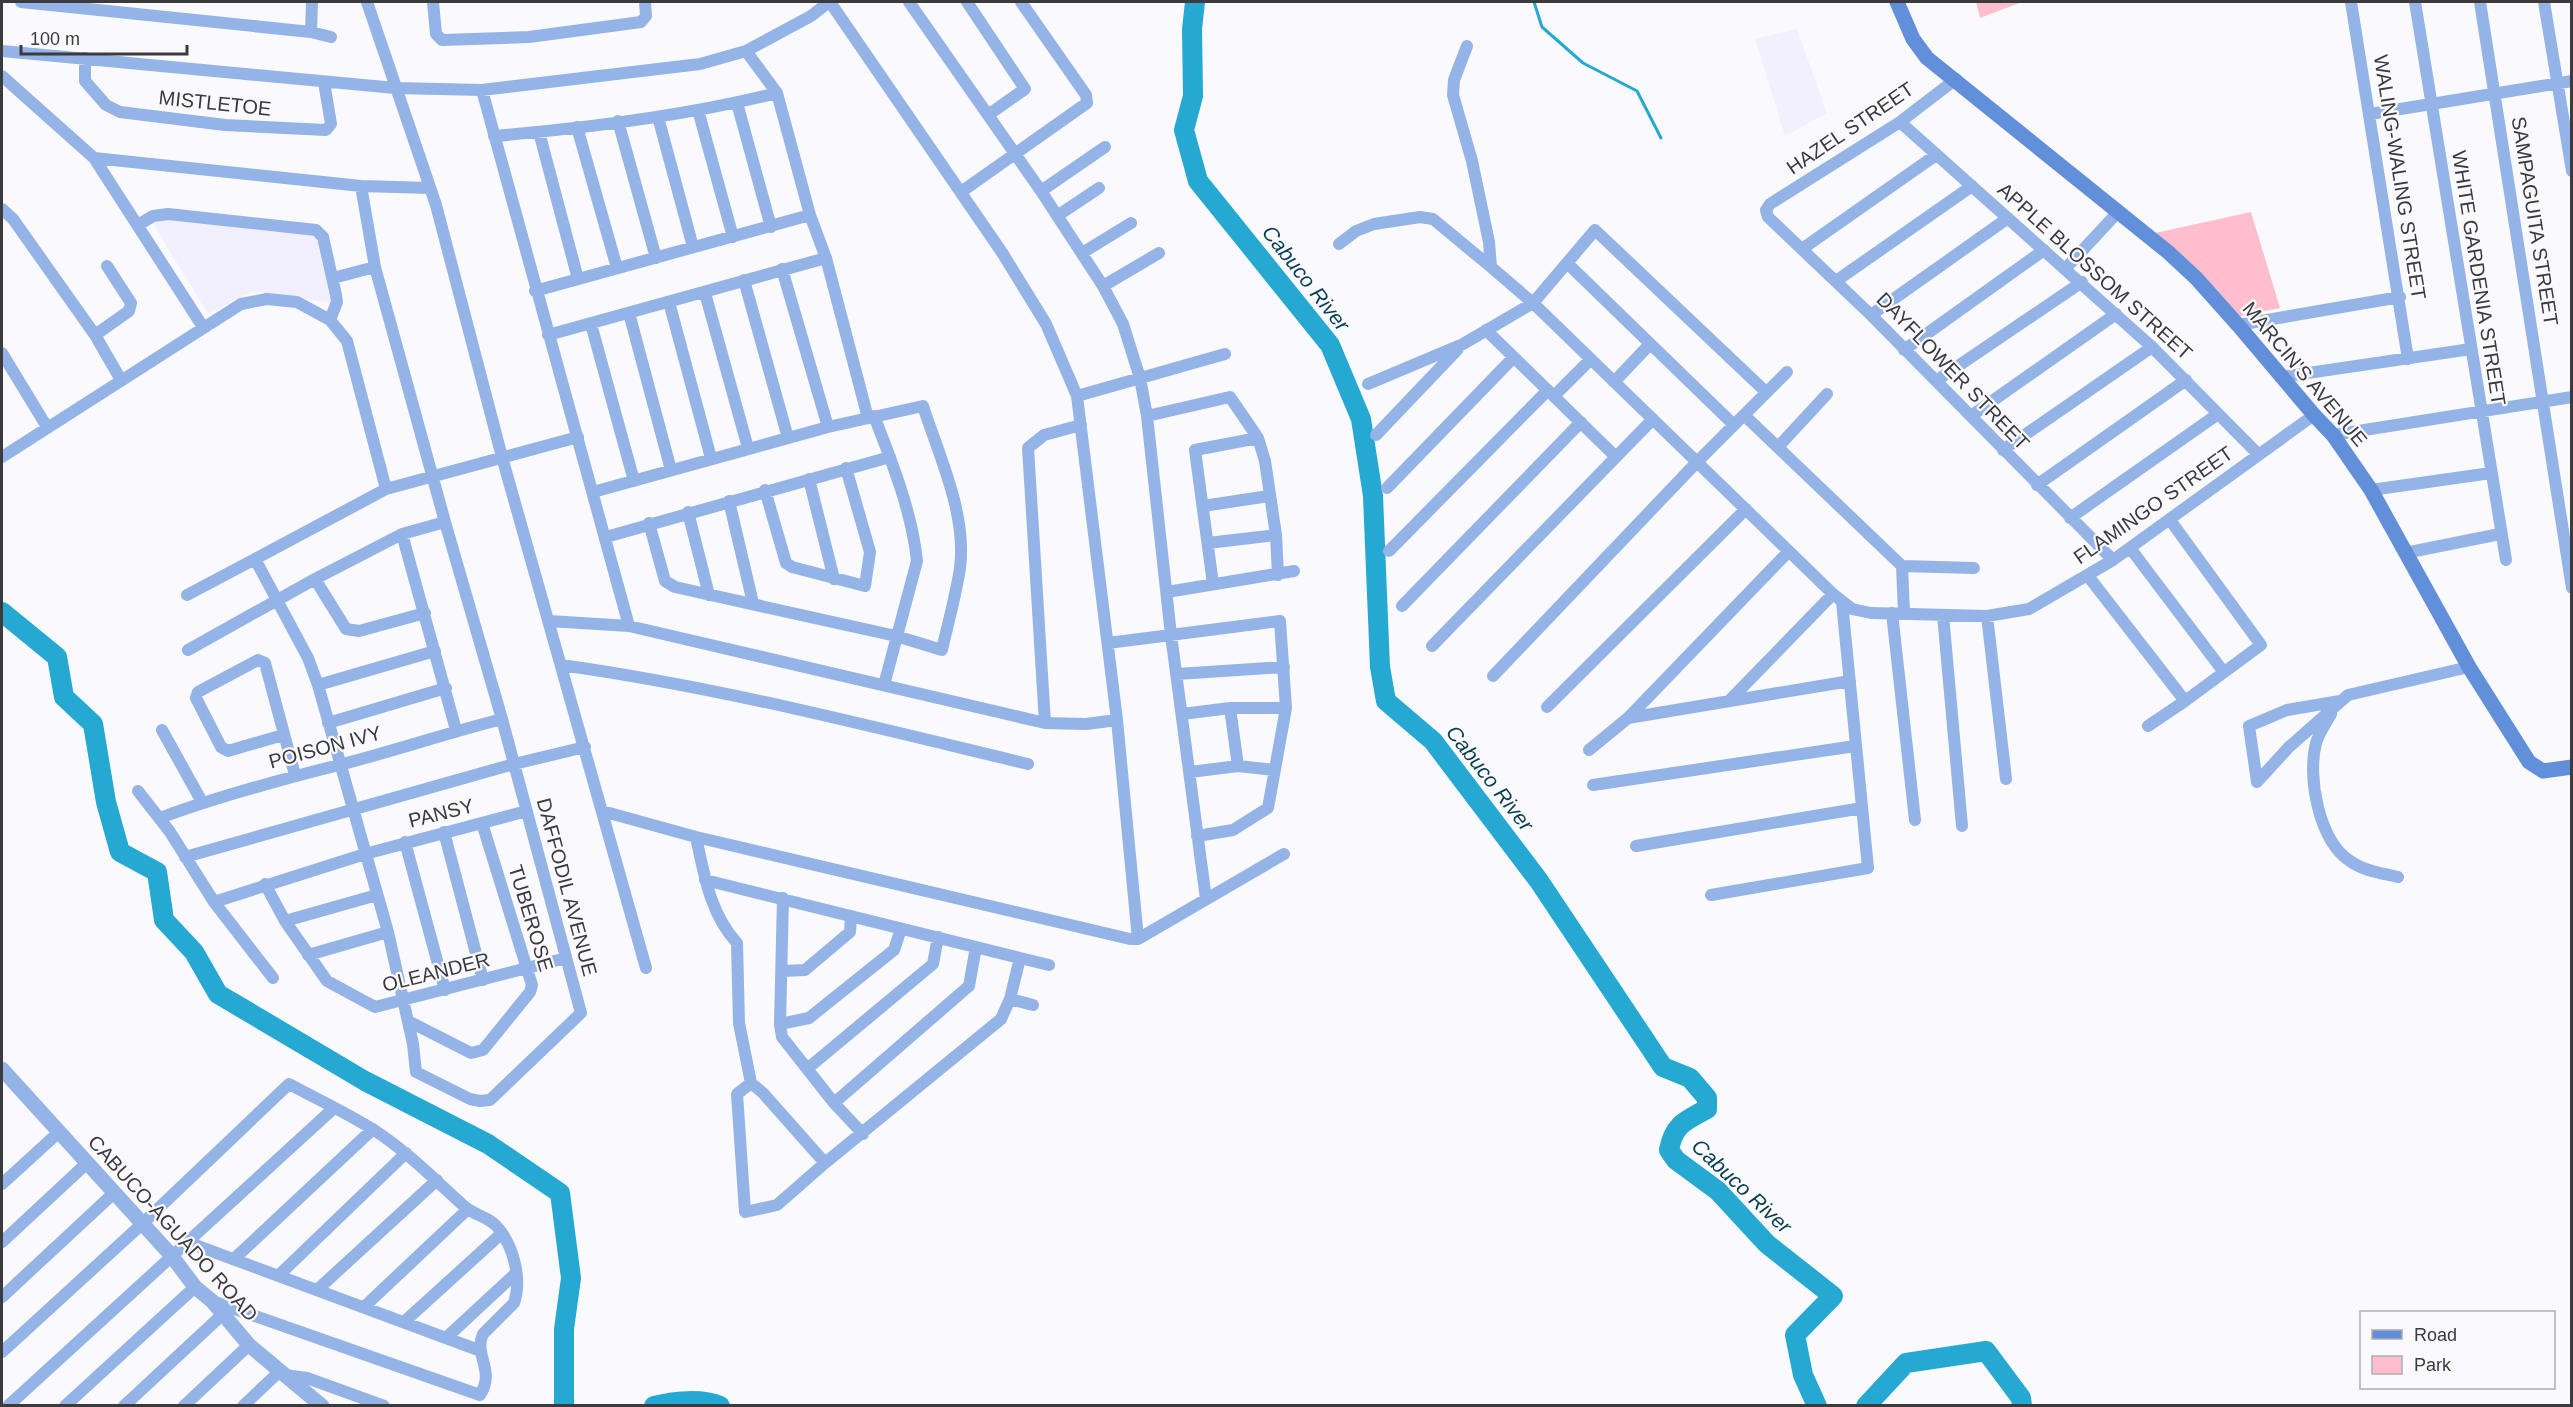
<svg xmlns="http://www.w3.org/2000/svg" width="2573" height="1407" font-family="Arial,sans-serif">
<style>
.built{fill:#f2efff}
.green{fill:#ffbecd}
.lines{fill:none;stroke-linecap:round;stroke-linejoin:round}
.stream{stroke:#25a9d2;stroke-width:3}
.river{stroke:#25a9d2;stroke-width:20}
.minor{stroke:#94b3e6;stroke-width:12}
.tertiary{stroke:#94b3e6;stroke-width:15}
.secondary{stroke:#618fda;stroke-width:15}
.labels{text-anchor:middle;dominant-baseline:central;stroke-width:4.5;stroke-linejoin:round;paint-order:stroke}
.street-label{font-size:20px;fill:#3b3b3e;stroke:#faf9fe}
.water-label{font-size:21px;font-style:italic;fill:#073e50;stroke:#faf9fe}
</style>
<rect width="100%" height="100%" fill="#faf9fe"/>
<path class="built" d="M1797 29 1827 113 1785 136 1755 39Z
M170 219 321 231 334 303 253 291 208 314 152 222Z"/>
<path class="green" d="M1976 2H2022L1980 18Z
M2251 212 2280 308 2236 317 2155 233Z"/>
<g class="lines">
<path class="stream" d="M1534 2 1542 27 1583 63 1637 91 1661 138"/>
<path class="river" d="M1195 2 1192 29 1193 96 1184 130 1198 181 1330 345 1361 419 1373 496 1380 667 1386 701 1433 741 1539 881 1663 1067 1690 1078 1707 1098V1109C1685 1121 1674 1124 1669 1150L1676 1160 1718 1191 1767 1244 1833 1296 1795 1335 1803 1375 1817 1406
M2 612 57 657 64 697 93 724 106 802 120 852 157 872 164 920 194 952 218 994 365 1081 488 1144 560 1193 571 1278 564 1329V1406
M654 1406C673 1401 702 1398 720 1406
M1866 1406 1906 1363 1986 1351 2021 1398 2022 1406"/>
<path class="minor" d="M21 2 311 32 331 37
M367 2 436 205 502 457 646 968
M433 2 436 34 442 40 529 37 641 22 646 16 645 2
M830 2 1003 254 1046 324 1077 396 1117 720 1138 939
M909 2 1041 191 1103 286 1123 324 1140 378 1147 416 1171 635 1206 899
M967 2 1025 89 988 115
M2351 2 2408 359
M2415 2 2506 560
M2480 2 2572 588
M2544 2 2572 171
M311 32 312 2
M1467 46 1454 80 1453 95 1472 161 1489 242 1491 267 1533 303 1833 594 1852 609 1871 613 1987 616 2029 609 2113 560 2314 415
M2 51 395 88 482 90 700 64 746 51 811 16 829 2
M746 51 777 93 810 215 826 258 868 418
M85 58V81L106 105 120 112 225 125 326 130 331 124 324 82
M2 76 94 158 203 327
M1956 79 1900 122 1770 204 1766 210 1768 217 1871 315 2113 560
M482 90 629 626
M737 103 771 227
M698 110 733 237
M2370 114 2572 81
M658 117 693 247
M618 121 656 258
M1900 122 2152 347 2258 454
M577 127 617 268
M539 132 578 279
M494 136C589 128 685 116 777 93
M94 158 361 186 430 188
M361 186 375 267 445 522 502 719 581 1013 490 1100 480 1101 470 1099 416 1072 413 1044 388 932 318 685 308 658 255 559 386 489 578 437
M1041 191 1105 147
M961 192 1087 103 1086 95 1021 2
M2 209 13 219 95 335 121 380
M1057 216 1099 188
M138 225 153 216 168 214 316 230 323 237 336 295 337 302 330 320
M1339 244 1356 231 1374 224 1420 217 1433 219 1491 267
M1802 249 1936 155
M1082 253 1131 223
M1567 263 1734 425
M2066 268 2118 212
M782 269 828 427
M333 278 375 267
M744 280 788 438
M1836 281 1972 186
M1103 286 1159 253
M535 291 810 215
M705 293 748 448
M669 302 711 458
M629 313 671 470
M1871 315 2008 218
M591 324 634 481
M2238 325 2400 297
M1486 330 1616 457
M95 335 129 311 131 303 107 266
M548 335 826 258
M1904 350 2044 250
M2 353 47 427
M2281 377 2471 349
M1936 381 2082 282
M1614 382 1650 344
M1368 384 1463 344 1533 303 1595 230 1766 392
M1077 396 1225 354
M1554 396 1591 359
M1744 415 1902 566 1904 613
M874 416C892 462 912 512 917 561L884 685
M1147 416 1230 397 1258 438 1265 461 1276 535 1278 575
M1971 416 2116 314
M1376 435 1458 349
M2333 435 2572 397
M1778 447 1827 394
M2003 450 2152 347
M2 457 241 304 267 299 297 302 330 320 347 341 386 489
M809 479 834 579
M2037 485 2186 380
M1387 488 1514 357
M765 490 786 563 792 567 865 586 870 552 846 468
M2371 490 2491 473
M593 492 828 427 923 406C939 456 967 514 960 568 956 595 948 623 942 650L896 636 675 587 665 581 649 523
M729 501 753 603
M1203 506 1269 496
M688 512 709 595
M2070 518 2218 414
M402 534 456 730
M606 537 890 457
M1208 543 1276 535
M2130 548 2223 671
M1389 551 1548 390
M2405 553 2500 534
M1902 566 1974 568
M2088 576 2185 701 2261 645 2170 520
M315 579 346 629 359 631 425 613
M1213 584 1195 450 1258 438
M1167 592 1294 571
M187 595 255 559
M1402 606 1581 422
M1892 613 1915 820
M1943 615 1962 826
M1987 616 2006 779
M549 621 629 626 1045 723 1086 724 1117 720
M1108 643 1280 621 1286 708 1268 808 1233 830 1197 836
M1432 646 1653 419
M188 650 315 579 402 534 445 522
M561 665C719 687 873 727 1028 764
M1177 674 1284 667
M1493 676 1697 462 1787 372
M318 685 435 651
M1729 701 1833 594
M1547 707 1746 509
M1230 708 1238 766
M1182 714 1230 708H1286
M2331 714C2326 723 2319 733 2316 743 2307 777 2319 841 2350 861 2364 871 2382 873 2398 877
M1628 718 1850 681
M328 723 446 688
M1045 723 1028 448 1044 435 1081 425
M2148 726 2185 701
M162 730 202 802
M283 735 228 751 221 747 196 698 198 692 258 660 265 663 295 775
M1589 750 1628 718 1789 551
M1190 772 1238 766 1275 770
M2257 782 2289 747 2348 695 2469 667
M2257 782 2249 726 2287 710 2340 701
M1593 785 1855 746
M138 791 170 832 214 902 273 978
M602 811 696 837 1130 939H1138L1284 854
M160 818C219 796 279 780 339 765 394 751 447 733 502 719
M444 832 483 980
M696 837C704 874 710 914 737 943L739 1023 751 1083 763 1093 825 1163
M405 842 445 990
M1636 846 1862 808
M185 857 514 764 585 747
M705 880 1020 958 1010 999 1001 1019 825 1163 777 1205 745 1212 737 1094 751 1083
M265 884 285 921 327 981 375 1007 566 958
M1711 895 1868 868 1842 602
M783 898 780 1024 782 1037 834 1103 863 1134
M214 902 365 854 527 811
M285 921 377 895
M308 955 388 932
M1020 958 1049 965
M782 971 805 970 850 932 851 916
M1010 999 1033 1005
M408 1021 471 1053 483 1050 530 992 532 985 482 823
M780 1024 809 1018 894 950 901 929
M807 1069 933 964 938 937
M834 1103 969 986 976 947
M2 1184 59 1132
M2 1242 87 1163
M187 1242 481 1351
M235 1258 373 1129
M279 1275 406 1153
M317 1290 437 1180
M2 1297 114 1193
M364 1307 468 1209
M404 1322 502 1233
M446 1338 516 1273
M2 1352 142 1224 289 1084C317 1099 347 1113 374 1130 408 1152 435 1180 465 1207 476 1216 490 1217 499 1229 514 1248 522 1280 514 1303L483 1334C473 1355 496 1370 480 1395L212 1301
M285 1375 307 1378 384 1406
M8 1406 334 1108
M65 1406 195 1287
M124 1406 223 1314
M184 1406 249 1345
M243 1406 281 1370"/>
<path class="tertiary" d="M2 1069 171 1255 195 1287 212 1301 249 1345 322 1406"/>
<path class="secondary" d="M1897 2 1913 39 1927 58 2168 252 2196 278 2238 325 2314 415 2333 435 2371 490 2469 667 2529 762 2543 771 2572 767"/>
</g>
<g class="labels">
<g class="street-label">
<text transform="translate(215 103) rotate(6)">MISTLETOE</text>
<text transform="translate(1850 128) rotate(-34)">HAZEL STREET</text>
<text transform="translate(2400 177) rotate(81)">WALING-WALING STREET</text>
<text transform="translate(2535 221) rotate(81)">SAMPAGUITA STREET</text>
<text transform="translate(2095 271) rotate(42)">APPLE BLOSSOM STREET</text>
<text transform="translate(2479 278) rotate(81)">WHITE GARDENIA STREET</text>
<text transform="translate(1953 371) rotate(46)">DAYFLOWER STREET</text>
<text transform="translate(2305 374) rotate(50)">MARCIN'S AVENUE</text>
<text transform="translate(2153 505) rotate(-35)">FLAMINGO STREET</text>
<text transform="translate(325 747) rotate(-15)">POISON IVY</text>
<text transform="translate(441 813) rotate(-14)">PANSY</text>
<text transform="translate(567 887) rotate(75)">DAFFODIL AVENUE</text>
<text transform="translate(531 918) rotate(73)">TUBEROSE</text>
<text transform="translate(436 972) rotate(-14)">OLEANDER</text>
<text transform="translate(173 1228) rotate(48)">CABUCO-AGUADO ROAD</text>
</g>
<g class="water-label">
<text transform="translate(1306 278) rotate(52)">Cabuco River</text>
<text transform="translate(1490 778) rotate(52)">Cabuco River</text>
<text transform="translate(1742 1186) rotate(43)">Cabuco River</text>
</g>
</g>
<rect width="2573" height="1407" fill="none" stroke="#3b3b3e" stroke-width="6"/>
<rect x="2360" y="1311" width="195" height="78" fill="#faf9fe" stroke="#aeadb1" stroke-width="1.5"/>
<rect x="2372" y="1330" width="30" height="9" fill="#618fda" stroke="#aeadb1" stroke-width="1.5"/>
<text x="2414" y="1341" font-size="18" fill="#3b3b3e">Road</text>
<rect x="2372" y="1356" width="30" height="18" fill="#ffbecd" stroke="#aeadb1" stroke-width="1.5"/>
<text x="2414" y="1371" font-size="18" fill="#3b3b3e">Park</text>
<path d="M21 45v9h166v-9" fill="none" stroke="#3b3b3e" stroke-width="3"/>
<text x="30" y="45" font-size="18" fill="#3b3b3e" stroke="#faf9fe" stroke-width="4.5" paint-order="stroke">100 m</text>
</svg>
